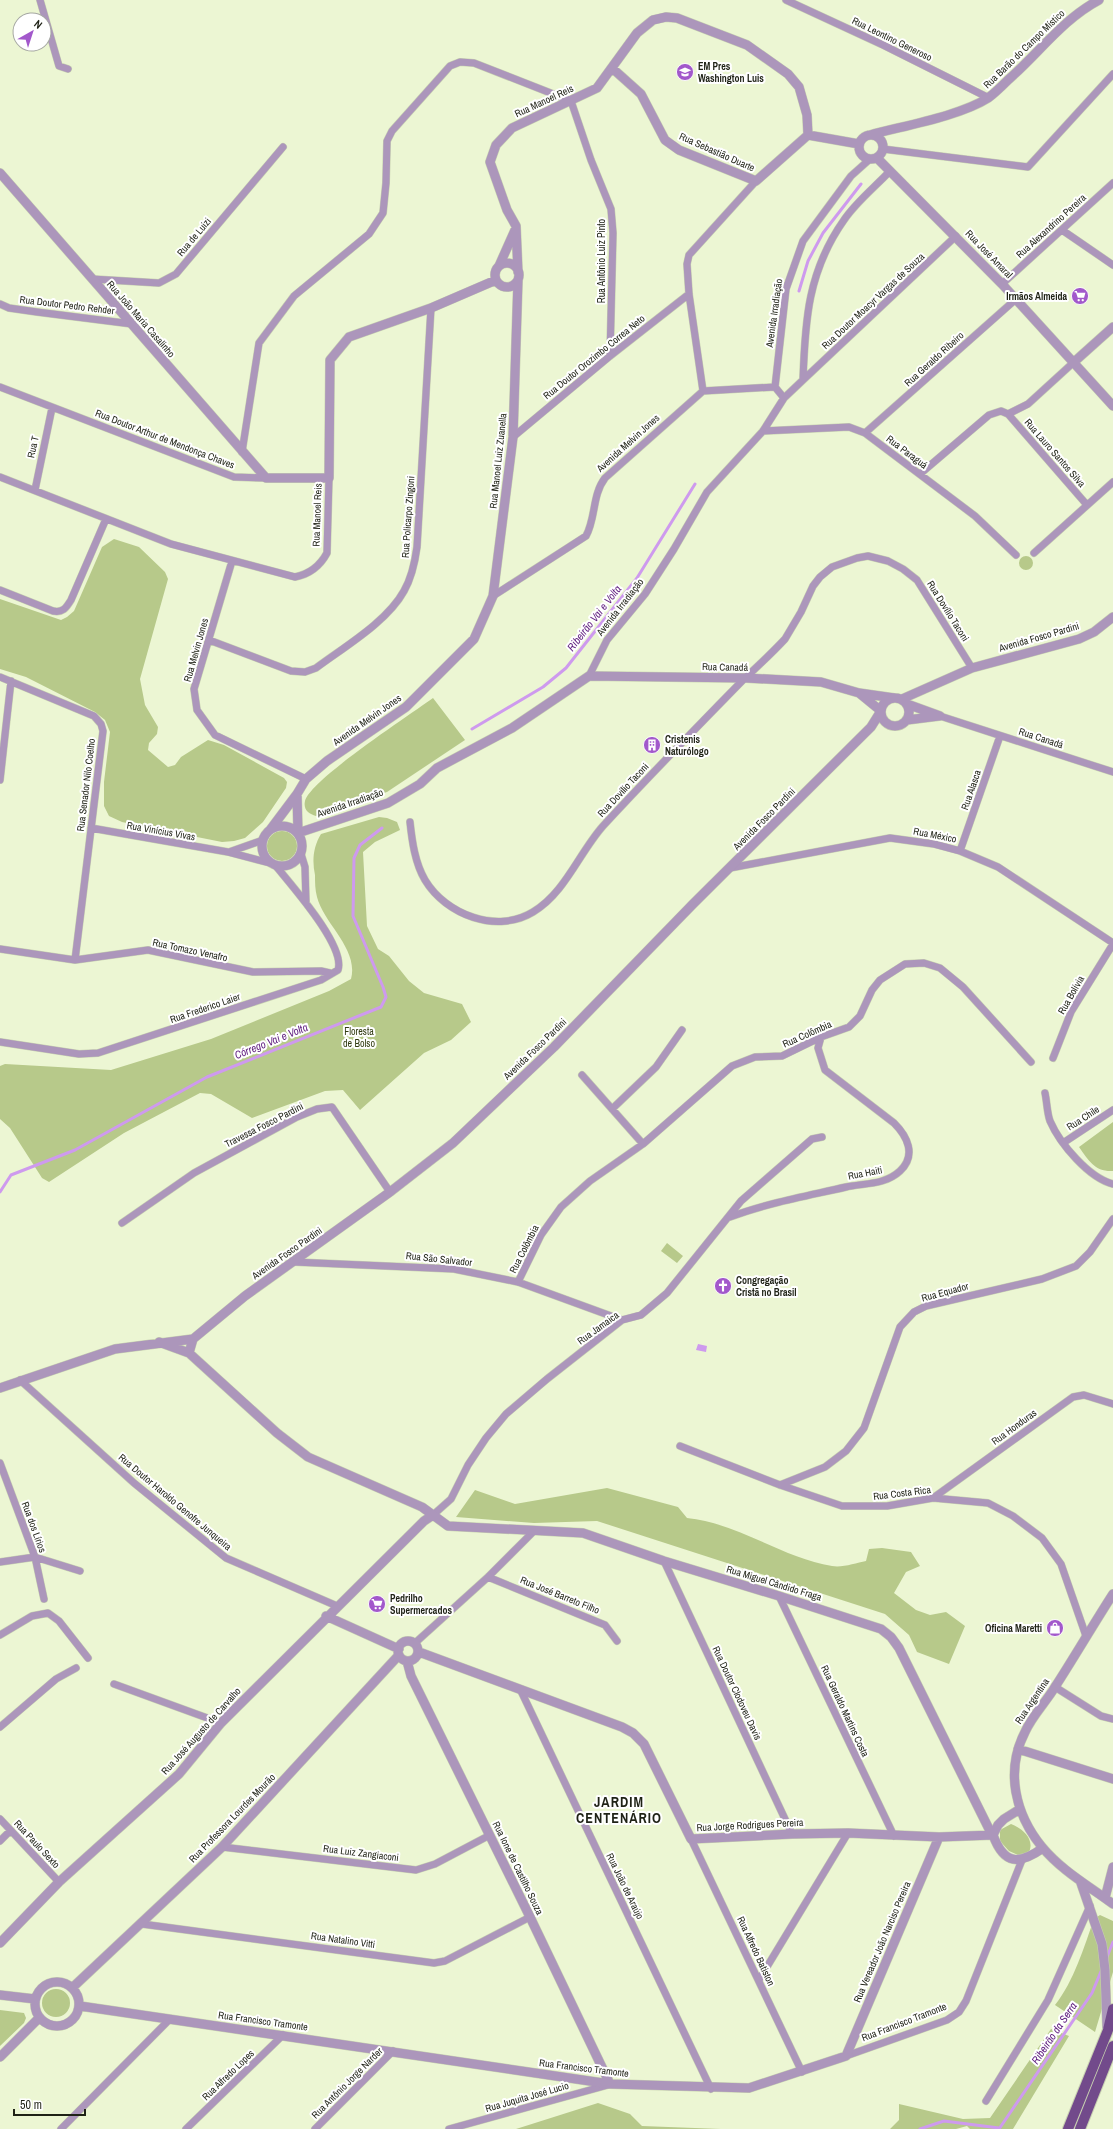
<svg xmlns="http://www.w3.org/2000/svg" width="1113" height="2129" font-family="'Archivo Narrow',sans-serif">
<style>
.green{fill:#b7c98a}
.water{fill:#ce9aee}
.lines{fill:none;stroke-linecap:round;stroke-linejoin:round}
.stream{stroke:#ce9aee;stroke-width:3}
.minor-casing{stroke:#c7d0b1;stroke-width:8}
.tertiary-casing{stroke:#c7d0b1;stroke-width:10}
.primary-casing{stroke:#c7d0b1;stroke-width:12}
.minor{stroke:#ac96bb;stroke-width:7}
.tertiary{stroke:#ac96bb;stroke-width:9}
.primary{stroke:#724a8b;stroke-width:10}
.labels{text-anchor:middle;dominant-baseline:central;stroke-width:4;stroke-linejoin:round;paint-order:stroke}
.street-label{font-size:10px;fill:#1f2216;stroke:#fff}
.poi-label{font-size:10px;font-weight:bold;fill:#1f2216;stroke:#fff;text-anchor:start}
.park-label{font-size:10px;fill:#313a11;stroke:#fff}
.water-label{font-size:11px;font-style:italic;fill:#5f1d7f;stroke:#fff}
.district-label{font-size:14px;font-weight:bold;letter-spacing:1px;fill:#1f2216;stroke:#fff}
</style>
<rect width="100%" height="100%" fill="#ecf6d3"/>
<path class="green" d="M114 539 139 547 165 572 168 579 140 679 145 705 158 727 157 734 149 743 148 750 168 767 175 765 181 757 208 740 224 745 284 778 287 782 286 788 263 822 245 838 234 841 222 842 122 822 109 816 104 806V782L110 732 105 720 95 712 26 677 0 669V599L61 620 67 617 74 611 102 547Z
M1019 563a7 7 0 1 1 14 0a7 7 0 1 1-14 0Z
M433 698 465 740 387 792 316 816C309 814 303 810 305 801 311 779 410 715 433 698Z
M379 817 387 818 397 822 400 830 375 842 363 852 367 926 378 949 389 956 409 981 424 993 462 1004 471 1022 451 1040 424 1053 360 1110 343 1090 325 1091 252 1118 211 1094 200 1093 124 1133 49 1182 42 1178 10 1128 0 1119V1066L5 1064 111 1070 211 1039 329 991 351 979C359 949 324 924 317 897 315 890 315 882 315 875 312 861 313 847 321 834Z
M267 846a15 15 0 1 1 30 0a15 15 0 1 1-30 0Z
M1113 1122V1171C1095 1172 1089 1161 1079 1147Z
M667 1243 683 1256 677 1263 661 1251Z
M607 1488 678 1507 687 1518C738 1523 783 1558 832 1566 842 1568 856 1563 866 1561L869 1549 882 1548 911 1552 920 1566 906 1572 894 1593 916 1610 930 1615 946 1612 965 1626 949 1664 917 1652 909 1635 885 1614 597 1521 534 1523 456 1517 475 1490 515 1504Z
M1011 1824C1022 1828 1035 1839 1029 1852L1020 1856 1009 1851 1000 1841V1830Z
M1100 1915 1113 1921V1972L1095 2032 1055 2005C1074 1981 1084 1947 1094 1919Z
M42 2003a14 14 0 1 1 28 0a14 14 0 1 1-28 0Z
M0 2010 24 2013 26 2018 24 2023 0 2046Z
M1051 2029 1069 2036 1013 2129H970L967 2126 956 2129H890L899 2120V2104L963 2119 990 2118Z
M598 2103 630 2114 642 2126 721 2129H516Z"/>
<path class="water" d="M698 1344 707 1346 706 1352 696 1350Z"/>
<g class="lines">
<path class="stream" d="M799 291 808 261 823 233 861 184
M472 729 543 687 566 668 637 578 695 484
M0 1192 11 1175 75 1150 207 1077 381 1007 386 997 383 987 353 916 354 858 360 845 382 828
M1107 1957 1113 1942
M920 2129 944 2121 999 2128
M999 2129 1092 1993 1102 1969"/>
<g class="minor-casing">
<path id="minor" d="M40 0 59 66 68 69
M786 0 881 44 989 98
M883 149 1028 167 1113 74
M870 159 851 176 803 241 786 289 775 387 784 398 803 380C805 320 808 271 844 220 856 202 875 187 890 171
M1062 230 1113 265
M92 279 159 283 176 274 283 147
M1002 284 1113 183
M0 304 9 308 37 312 132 324
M803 380 956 236
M0 387 234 477 266 478
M703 391 775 387
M1008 414 1087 505
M763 431 849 427 865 433 975 516 1016 555
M865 433 1016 299
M513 437 610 356 689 294
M242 452 259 343 294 296 369 234 383 213 386 183 387 141 392 131 450 66 460 62 474 63 571 101 591 160 611 209 613 233 610 356
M920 474 989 415 1001 411 1008 414 1028 404 1074 362
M0 477 171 544 295 577C310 574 320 566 327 553L329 478
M35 490 52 408
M1034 553 1113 482
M232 561 194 689 197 710 215 735 306 779
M0 590 53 611C63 613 66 608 71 600L106 519
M493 596 586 536C596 518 592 495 605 478L703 391 689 294 687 264 689 255 756 181
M209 640 291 671 305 672 316 668C344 647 387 622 404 591 412 577 415 562 417 547L431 308
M589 676 607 640 645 594 674 549 707 492 763 431 784 398
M0 677 94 716 101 724 103 731 75 960
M940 716 1113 772
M0 780 11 681
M410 822C412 841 415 863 425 880 446 915 497 934 533 912 565 893 579 853 603 826 649 776 697 727 744 679 758 666 772 653 785 639L801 612 813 586 820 577 832 567 857 558 868 556 888 561 903 569 917 580 972 668
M91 828 228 852 270 863
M960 851 1000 736
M229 852 263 840
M301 854 305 867 306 903
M730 868 890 838 934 844 960 851 998 867 1113 943
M0 949 75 960 148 950 253 972 321 971 330 973
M0 1042 79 1054 98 1053 321 980 338 970C346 946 291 885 276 866
M1053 1058 1071 1012 1113 944
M582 1075 643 1144
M1045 1093C1047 1102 1047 1113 1050 1121 1060 1144 1089 1178 1113 1184
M612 1109 656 1067 682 1030
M1063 1143 1113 1110
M730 1217C767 1203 807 1196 846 1187 865 1183 885 1185 900 1171 917 1155 907 1136 894 1123L825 1070 818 1048 821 1037
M122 1223 194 1173 297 1117 317 1109 332 1107 390 1192
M294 1262 454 1269 518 1282 622 1320
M518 1282 541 1235 561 1207 590 1181 643 1144 732 1066 755 1057 782 1056 821 1037 849 1027 860 1016 872 990 880 980 905 964 924 963 940 968 963 987 1031 1062
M20 1380 134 1483 226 1558 337 1606
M680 1446 780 1485 842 1506H887L933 1498 988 1503 1013 1516 1042 1538 1061 1564 1086 1636
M0 1463 35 1557 44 1599
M780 1485 825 1467 846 1451 864 1428 900 1327 914 1312 926 1306 1042 1279 1076 1266 1090 1252 1113 1219
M933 1498 1073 1397 1084 1395 1113 1404
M433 1515 451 1499 468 1465 486 1438 506 1414 547 1379 622 1320 641 1315 667 1293 741 1201 812 1139 822 1137
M664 1561 792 1834
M0 1562 35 1557 80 1571
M488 1577 605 1625 617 1641
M779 1596 894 1836
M0 1635 32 1616 48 1613 59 1621 88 1658
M415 1643 488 1577 534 1531
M114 1684 221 1723
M1055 1687 1101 1716 1113 1719
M521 1691 711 2089
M0 1727 56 1679 76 1668
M0 1819 59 1882
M691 1839 802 2072
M0 1841 10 1831
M222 1847 416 1870 435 1864 490 1835
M142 1924 434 1963 445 1961 530 1917
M759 1980 848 1833
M846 2056 947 2020 959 2012 966 2001 1022 1860
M986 2101 1048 2000 1090 1906
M61 2129 169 2020
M186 2129 283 2035
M315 2129 393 2051
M449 2129 608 2085"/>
</g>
<g class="tertiary-casing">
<path id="tertiary" d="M612 68 641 94 665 140 679 150 756 181 808 135 859 144
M859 147a12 12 0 1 1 24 0a12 12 0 1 1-24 0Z
M870 135C903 126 960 116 988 98 995 93 1002 86 1008 80 1039 53 1063 19 1099 0
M877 158 1002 284 1113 406
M0 173 266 478H329L330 360 349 337 431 308 496 280
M495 275a12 12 0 1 1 24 0a12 12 0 1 1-24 0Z
M499 266 515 230
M518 272 516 226 507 210 490 162 496 145 512 128 597 88 637 33 653 20 666 17 677 18 747 45 788 74 799 87 807 115 808 135
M1074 362 1113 327
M881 712a14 14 0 1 1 28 0a14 14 0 1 1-28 0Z
M902 699 972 668 1079 639 1094 632 1113 617
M907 704 940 716
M907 720 939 716
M297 794 298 833 388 803 420 784 437 768 512 728 589 676 746 678 821 682 859 693 894 698
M262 846a20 20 0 1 1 40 0a20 20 0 1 1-40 0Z
M270 830 297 794 306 779 327 761 406 707 474 639 493 596 513 437 518 280
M159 1342 189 1353 277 1433 308 1457 422 1507 448 1526 583 1533 664 1561 779 1596 881 1629 891 1637 899 1648 992 1835
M189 1353 193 1339 245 1296 390 1192 453 1143 554 1047 693 904 871 727 881 711 859 693
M0 1388 115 1349 193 1339
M1113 1594C1093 1625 1075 1656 1055 1687 1046 1702 1032 1716 1025 1732 1005 1771 1015 1814 1042 1847 1062 1871 1089 1886 1113 1904
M326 1616 399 1649
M398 1651a10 10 0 1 1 20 0a10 10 0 1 1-20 0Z
M419 1652 622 1727 633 1733 644 1744 691 1839 792 1834 848 1833 939 1837 993 1835
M407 1661 411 1676 530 1917 610 2084
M1018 1749 1113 1779
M1020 1809 1004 1819 998 1825 993 1835C1004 1865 1019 1865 1043 1848
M1081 1883 1102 1944 1105 1970 1107 2027
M1105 1898 1113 1867
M0 1943 59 1882 179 1774 221 1723 424 1521 433 1515
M35 2004a22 22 0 1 1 44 0a22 22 0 1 1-44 0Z
M72 1988 222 1847 399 1655
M0 1995 35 1999
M80 2006 610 2084 749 2088 846 2056 939 1837
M0 2057 39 2018"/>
</g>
<g class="primary-casing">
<path id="primary" d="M1068 2129 1108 2030 1113 2009
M1080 2129 1113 2046"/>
</g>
<use href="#minor" class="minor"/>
<use href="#tertiary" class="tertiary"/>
<use href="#primary" class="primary"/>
</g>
<defs>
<g id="school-disc" transform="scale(0.9)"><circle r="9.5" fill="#a258cb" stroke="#fff"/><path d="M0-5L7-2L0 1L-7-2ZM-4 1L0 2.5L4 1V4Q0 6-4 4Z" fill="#fff"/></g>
<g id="supermarket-disc" transform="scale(0.9)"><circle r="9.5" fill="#a258cb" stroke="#fff"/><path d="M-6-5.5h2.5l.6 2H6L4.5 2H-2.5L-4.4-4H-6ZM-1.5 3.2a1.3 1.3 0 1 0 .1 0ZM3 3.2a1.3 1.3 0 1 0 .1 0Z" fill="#fff"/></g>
<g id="building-disc" transform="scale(0.9)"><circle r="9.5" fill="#a258cb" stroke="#fff"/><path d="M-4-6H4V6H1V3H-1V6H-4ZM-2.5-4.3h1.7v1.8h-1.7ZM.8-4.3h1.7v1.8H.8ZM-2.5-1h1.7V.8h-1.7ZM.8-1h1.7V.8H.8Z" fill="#fff"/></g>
<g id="church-disc" transform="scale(0.9)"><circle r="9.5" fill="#a258cb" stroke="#fff"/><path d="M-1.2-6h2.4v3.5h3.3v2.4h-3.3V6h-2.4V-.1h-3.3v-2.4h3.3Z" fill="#fff"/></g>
<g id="shop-disc" transform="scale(0.9)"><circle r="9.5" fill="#a258cb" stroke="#fff"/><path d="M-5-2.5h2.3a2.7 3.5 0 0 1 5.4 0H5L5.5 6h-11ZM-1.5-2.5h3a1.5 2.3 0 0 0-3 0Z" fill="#fff"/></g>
</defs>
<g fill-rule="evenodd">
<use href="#school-disc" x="685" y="72"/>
<use href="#supermarket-disc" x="1080" y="296"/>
<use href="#building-disc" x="652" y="745"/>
<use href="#church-disc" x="723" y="1286"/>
<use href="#supermarket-disc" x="377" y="1604"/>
<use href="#shop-disc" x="1055" y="1628"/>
</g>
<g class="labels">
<g class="street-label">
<text transform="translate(892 39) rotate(26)">Rua Leontino Generoso</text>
<text transform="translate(1024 49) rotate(-44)">Rua Barão do Campo Místico</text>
<text transform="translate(544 101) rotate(-25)">Rua Manoel Reis</text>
<text transform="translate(717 152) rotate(24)">Rua Sebastião Duarte</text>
<text transform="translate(1051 226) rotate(-42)">Rua Alexandrino Pereira</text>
<text transform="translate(194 237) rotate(-50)">Rua de Luizi</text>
<text transform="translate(989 254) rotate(46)">Rua José Amaral</text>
<text transform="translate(601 261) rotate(-90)">Rua Antônio Luiz Pinto</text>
<text transform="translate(873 301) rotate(-43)">Rua Doutor Moacyr Vargas de Souza</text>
<text transform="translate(67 305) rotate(7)">Rua Doutor Pedro Rehder</text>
<text transform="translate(774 313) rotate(-82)">Avenida Irradiação</text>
<text transform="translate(141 319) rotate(49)">Rua João Maria Casalinho</text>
<text transform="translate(594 357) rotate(-39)">Rua Doutor Orozimbo Correa Neto</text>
<text transform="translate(934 359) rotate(-42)">Rua Geraldo Ribeiro</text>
<text transform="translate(165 439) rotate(21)">Rua Doutor Arthur de Mendonça Chaves</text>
<text transform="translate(628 443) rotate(-42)">Avenida Melvin Jones</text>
<text transform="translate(33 447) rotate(-78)">Rua T</text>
<text transform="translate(907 452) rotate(37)">Rua Paraguá</text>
<text transform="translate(1055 453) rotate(49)">Rua Lauro Santos Silva</text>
<text transform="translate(498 461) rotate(-84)">Rua Manoel Luiz Zuanella</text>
<text transform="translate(317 515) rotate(-88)">Rua Manoel Reis</text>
<text transform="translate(408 517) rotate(-86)">Rua Policarpo Zingoni</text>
<text transform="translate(620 607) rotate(-52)">Avenida Irradiação</text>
<text transform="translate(948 611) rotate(58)">Rua Dovílio Taconi</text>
<text transform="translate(1039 637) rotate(-16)">Avenida Fosco Pardini</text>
<text transform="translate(196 650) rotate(-74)">Rua Melvin Jones</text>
<text transform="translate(725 667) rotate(1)">Rua Canadá</text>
<text transform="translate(367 720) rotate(-35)">Avenida Melvin Jones</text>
<text transform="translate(1041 738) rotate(18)">Rua Canadá</text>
<text transform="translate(86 785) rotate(-83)">Rua Senador Nilo Coelho</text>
<text transform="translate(623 790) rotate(-47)">Rua Dovílio Taconi</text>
<text transform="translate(971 790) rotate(-71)">Rua Alasca</text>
<text transform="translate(350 803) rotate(-19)">Avenida Irradiação</text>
<text transform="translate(764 819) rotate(-45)">Avenida Fosco Pardini</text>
<text transform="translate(161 831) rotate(10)">Rua Vinícius Vivas</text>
<text transform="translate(935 835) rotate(11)">Rua México</text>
<text transform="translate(190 950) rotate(12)">Rua Tomazo Venafro</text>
<text transform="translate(1071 995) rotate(-60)">Rua Bolívia</text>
<text transform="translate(205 1008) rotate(-19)">Rua Frederico Laier</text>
<text transform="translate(807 1034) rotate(-24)">Rua Colômbia</text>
<text transform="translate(535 1049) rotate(-44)">Avenida Fosco Pardini</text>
<text transform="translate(1083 1118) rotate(-33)">Rua Chile</text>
<text transform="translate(264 1125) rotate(-27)">Travessa Fosco Pardini</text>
<text transform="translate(865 1173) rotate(-11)">Rua Haiti</text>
<text transform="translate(524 1249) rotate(-63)">Rua Colômbia</text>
<text transform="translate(287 1253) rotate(-35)">Avenida Fosco Pardini</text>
<text transform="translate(439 1259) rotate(6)">Rua São Salvador</text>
<text transform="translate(945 1292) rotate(-15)">Rua Equador</text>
<text transform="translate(598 1328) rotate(-36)">Rua Jamaica</text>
<text transform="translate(1014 1427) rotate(-36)">Rua Honduras</text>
<text transform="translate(902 1493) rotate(-7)">Rua Costa Rica</text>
<text transform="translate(175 1502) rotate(40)">Rua Doutor Haroldo Genofre Junqueira</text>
<text transform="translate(34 1527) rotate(70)">Rua dos Lírios</text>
<text transform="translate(774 1583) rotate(17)">Rua Miguel Cândido Fraga</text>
<text transform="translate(560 1595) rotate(22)">Rua José Barreto Filho</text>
<text transform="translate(737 1693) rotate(65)">Rua Doutor Clodoveu Davis</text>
<text transform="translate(1032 1701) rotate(-56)">Rua Argentina</text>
<text transform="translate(845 1711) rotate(65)">Rua Geraldo Martins Costa</text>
<text transform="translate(201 1731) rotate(-48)">Rua José Augusto de Carvalho</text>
<text transform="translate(232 1818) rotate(-46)">Rua Professora Lourdes Mourão</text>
<text transform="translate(750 1825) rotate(-3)">Rua Jorge Rodrigues Pereira</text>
<text transform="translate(37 1844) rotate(47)">Rua Paulo Sexto</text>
<text transform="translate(361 1853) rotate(7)">Rua Luiz Zangiaconi</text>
<text transform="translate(518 1868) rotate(64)">Rua Ione de Castilho Souza</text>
<text transform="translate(625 1886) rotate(64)">Rua João de Araújo</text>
<text transform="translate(343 1940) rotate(8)">Rua Natalino Vitti</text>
<text transform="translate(882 1942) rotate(-67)">Rua Vereador João Narciso Pereira</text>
<text transform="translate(756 1951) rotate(65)">Rua Alfredo Batiston</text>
<text transform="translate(263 2021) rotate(8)">Rua Francisco Tramonte</text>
<text transform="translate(904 2022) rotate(-21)">Rua Francisco Tramonte</text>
<text transform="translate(584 2068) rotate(7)">Rua Francisco Tramonte</text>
<text transform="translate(228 2075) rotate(-44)">Rua Alfredo Lopes</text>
<text transform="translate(347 2083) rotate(-45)">Rua Antônio Jorge Narder</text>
<text transform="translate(527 2097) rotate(-16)">Rua Juquita José Lucio</text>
</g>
<g class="poi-label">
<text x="698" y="66">EM Pres<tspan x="698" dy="12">Washington Luis</tspan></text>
<text x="1067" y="296" text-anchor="end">Irmãos Almeida</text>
<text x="665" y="739">Cristenis<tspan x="665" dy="12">Naturólogo</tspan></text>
<text x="736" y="1280">Congregação<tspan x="736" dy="12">Cristã no Brasil</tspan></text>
<text x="390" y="1598">Pedrilho<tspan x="390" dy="12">Supermercados</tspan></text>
<text x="1042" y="1628" text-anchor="end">Oficina Maretti</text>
</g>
<g class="park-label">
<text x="359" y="1031">Floresta<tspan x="359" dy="12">de Bolso</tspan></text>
</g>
<g class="water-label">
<text transform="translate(594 618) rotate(-52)">Ribeirão Vai e Volta</text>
<text transform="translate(271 1041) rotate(-22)">Córrego Vai e Volta</text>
<text transform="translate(1054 2033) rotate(-56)">Ribeirão da Serra</text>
</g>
<g class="district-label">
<text x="619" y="1802">JARDIM<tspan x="619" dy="16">CENTENÁRIO</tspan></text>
</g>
</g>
<g transform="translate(32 32) rotate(39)"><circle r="19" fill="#ffffff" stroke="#a5a7a2"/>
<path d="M0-3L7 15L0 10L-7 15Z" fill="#a258cb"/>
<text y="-6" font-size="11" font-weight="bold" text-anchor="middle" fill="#1f2216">N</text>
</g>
<path d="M14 2109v6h71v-6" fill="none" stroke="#1f2216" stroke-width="2"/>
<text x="20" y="2109" font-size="12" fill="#1f2216" stroke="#ffffff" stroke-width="3" paint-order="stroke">50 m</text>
</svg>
